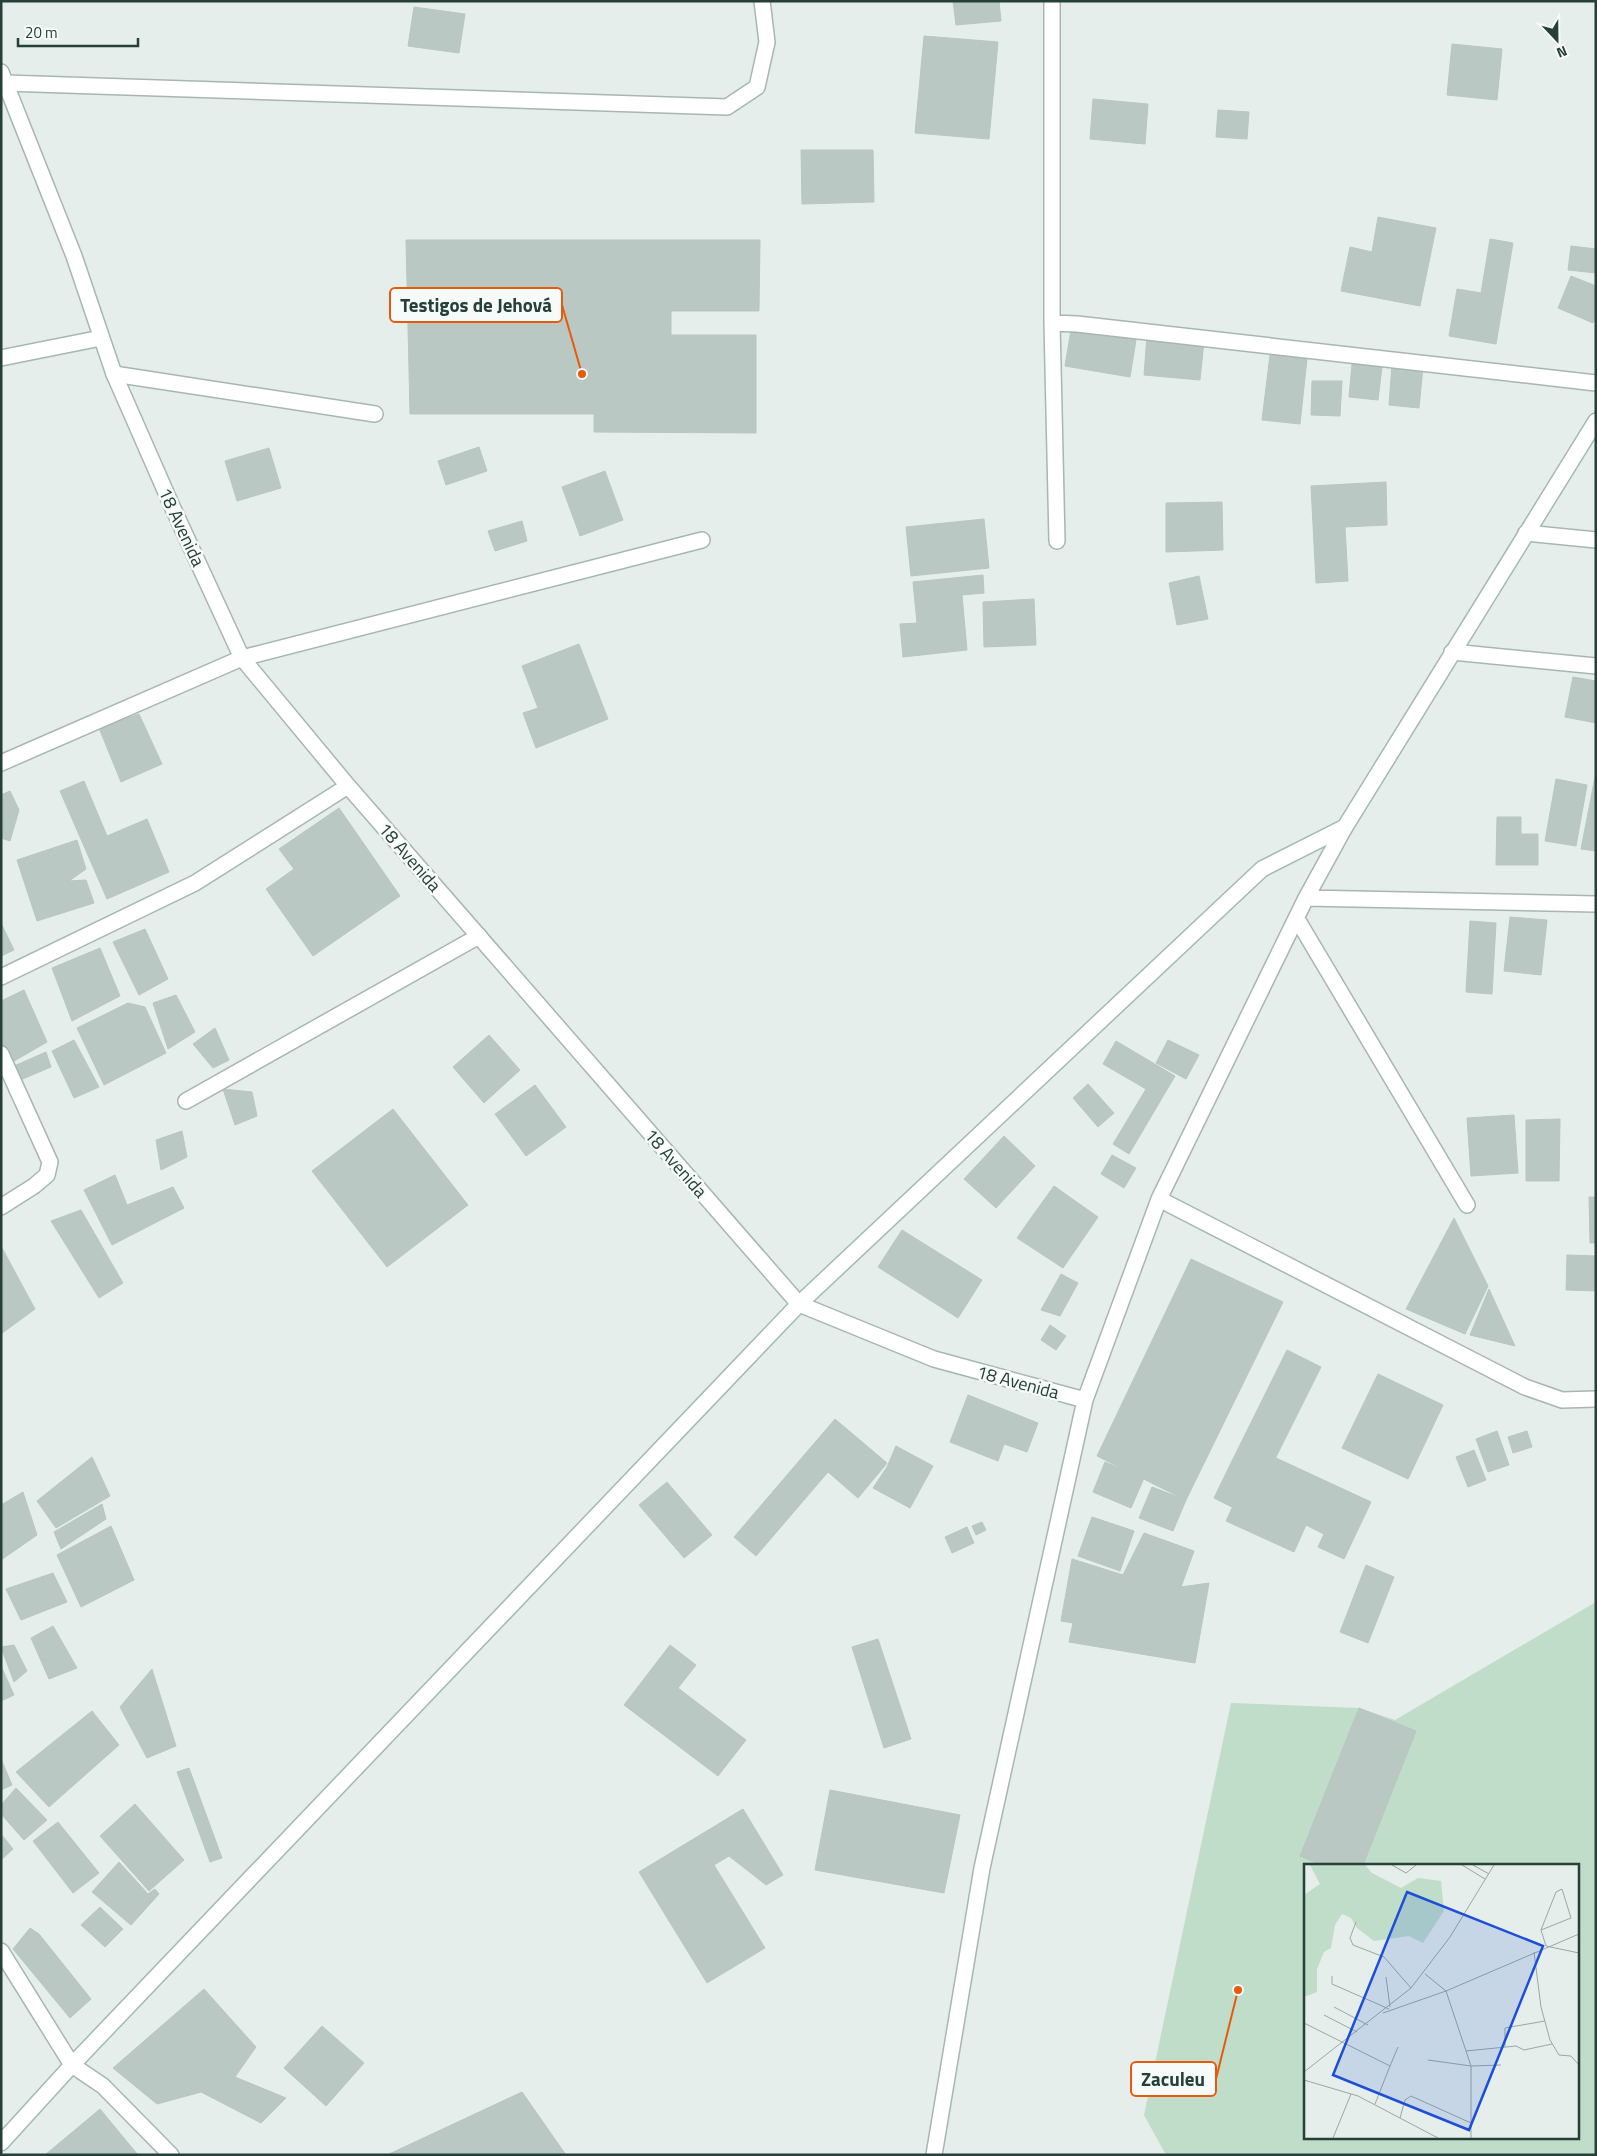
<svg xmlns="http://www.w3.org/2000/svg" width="1597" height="2156" font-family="'Titillium Web',sans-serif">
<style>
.green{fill:#bfddc9;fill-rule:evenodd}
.building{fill:#bac8c3;stroke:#b8c7c1}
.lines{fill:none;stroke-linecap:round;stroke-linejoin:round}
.lane-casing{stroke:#a8b6b1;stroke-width:18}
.street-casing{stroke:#a8b6b1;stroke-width:18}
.secondary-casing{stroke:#a4b9b2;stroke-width:18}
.lane{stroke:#fff;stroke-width:15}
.street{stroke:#fff;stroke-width:15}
.secondary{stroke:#fff;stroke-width:15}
.labels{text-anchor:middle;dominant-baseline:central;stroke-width:5;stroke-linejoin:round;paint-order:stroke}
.street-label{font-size:18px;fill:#253f39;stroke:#f6faf8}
.inset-road{fill:none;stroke:#98a8a3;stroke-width:1}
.view{fill:#1d4ed8;fill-opacity:0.15;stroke:#1d4ed8;stroke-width:2.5}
.inset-edge{fill:none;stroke:#253f39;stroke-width:2.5}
.leader{fill:none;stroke:#e8590c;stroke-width:2}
.callout-dot{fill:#e8590c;stroke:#f6faf8;stroke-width:2}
.callout{fill:#f6faf8;stroke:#e8590c;stroke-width:2}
.callout-label{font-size:19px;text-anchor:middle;font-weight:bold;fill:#253f39}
</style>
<rect width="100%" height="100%" fill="#e5eeea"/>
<path class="green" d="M1596 1602V2155H1166L1144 2115 1231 1703 1359 1708 1395 1720ZM1306 1865H1578V2137H1306Z"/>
<path class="building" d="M953 1H999L1001 21 956 25Z
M414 7 465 14 459 53 408 46Z
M924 36 998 42 989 139 915 133Z
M1452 44 1502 49 1497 100 1447 95Z
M1093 99 1148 104 1145 144 1090 139Z
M1218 110 1249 112 1247 139 1216 137Z
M801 150H873L874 202 802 204Z
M1378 217 1436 228 1420 306 1341 291 1350 247 1372 252Z
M1490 239 1513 243 1496 344 1449 336 1457 289 1481 293Z
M406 240H760L759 311H671V335H756V433L594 432V414H410Z
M1571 246 1596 249V273L1568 270Z
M1571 276 1596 286V317L1593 323 1558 308Z
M1071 330 1136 340 1130 377 1065 366Z
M1147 336 1204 341 1200 380 1144 375Z
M1270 355 1307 359 1300 424 1262 420Z
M1352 364 1382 367 1378 400 1349 397Z
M1392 364 1423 367 1419 408 1389 405Z
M1312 381H1342L1340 416 1311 415Z
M479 447 487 471 446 485 438 461Z
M269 448 281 488 237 501 225 461Z
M605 471 623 520 580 536 562 487Z
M1386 482 1387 525 1345 527 1348 581 1316 583 1311 486Z
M1222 502 1223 550 1166 552V503Z
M984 519 989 568 911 576 906 527Z
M522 521 527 541 495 551 488 531Z
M983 575 984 593 962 595 967 650 903 657 900 624 917 623 913 582Z
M1199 576 1208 619 1177 625 1169 583Z
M1034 599 1036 645 984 647 983 602Z
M579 644 608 719 536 748 523 713 538 708 522 666Z
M1573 677 1596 681V723L1565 717Z
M139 714 162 764 121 782 99 728Z
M1596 772V851L1581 849Z
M1556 779 1587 785 1576 846 1545 841Z
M84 781 107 836 147 819 169 872 107 899 60 791Z
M10 791 19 810 10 841 1 838V795Z
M339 808 400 896 313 956 266 889 294 869 279 849Z
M1497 817H1521V834H1538V865H1496Z
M77 840 86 869 69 881 86 880 94 903 37 921 17 860Z
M1510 917 1547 920 1541 975 1504 971Z
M1470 921 1496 923 1492 994 1466 992Z
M1 923 14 950 1 956Z
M145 929 168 979 139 995 113 942Z
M100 948 120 996 72 1021 52 968Z
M24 990 47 1042 9 1064 1 1047V1001Z
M176 995 195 1032 168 1049 153 1003Z
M128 1003 145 1007 166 1053 104 1085 77 1028Z
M215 1028 229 1060 213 1068 193 1044Z
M489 1035 520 1070 484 1103 453 1067Z
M74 1040 99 1087 74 1098 52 1051Z
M1168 1040 1199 1055 1186 1079 1156 1063Z
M1116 1041 1175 1076 1129 1154 1113 1144 1146 1089 1103 1064Z
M46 1052 51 1067 18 1081 14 1066Z
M1088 1084 1114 1113 1098 1127 1073 1098Z
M535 1085 566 1127 526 1156 495 1114Z
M223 1089 252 1092 257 1116 235 1125Z
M393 1109 468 1205 387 1267 312 1171Z
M1514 1115 1518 1173 1471 1176 1467 1118Z
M1560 1119 1559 1181H1526V1120Z
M182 1131 187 1157 161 1170 156 1140Z
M1004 1136 1035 1166 996 1208 964 1179Z
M1112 1155 1136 1168 1124 1188 1101 1174Z
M115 1175 127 1205 173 1187 184 1208 112 1245 84 1190Z
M1054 1186 1098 1217 1076 1249 1031 1218Z
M1589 1197H1596V1243H1590Z
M81 1210 123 1283 99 1298 51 1221Z
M1031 1218 1076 1249 1063 1268 1017 1238Z
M1454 1218 1488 1286 1465 1334 1406 1309Z
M902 1230 982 1280 958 1318 878 1267Z
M1 1246 35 1309 1 1334Z
M1567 1255 1596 1256V1291L1566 1290Z
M1191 1259 1283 1302 1186 1500 1097 1456Z
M1061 1274 1078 1283 1060 1316 1041 1310Z
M1489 1289 1515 1346 1470 1335Z
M1050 1325 1066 1336 1056 1350 1041 1340Z
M1287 1350 1321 1367 1263 1483 1229 1467Z
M1378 1374 1443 1405 1408 1479 1342 1448Z
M968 1395 1038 1423 1027 1452 1004 1444 998 1461 950 1442Z
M835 1419 887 1463 858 1498 828 1472 756 1556 734 1537Z
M1497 1431 1509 1465 1488 1472 1476 1439Z
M1527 1431 1532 1447 1513 1453 1508 1437Z
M896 1446 933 1466 910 1508 873 1488 887 1467Z
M1474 1450 1486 1480 1468 1487 1456 1457Z
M92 1457 110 1496 56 1528 37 1501Z
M1276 1458 1371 1502 1344 1559 1318 1547 1324 1534 1306 1525 1294 1552 1226 1521 1247 1476 1263 1483Z
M1105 1462 1144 1478 1131 1508 1093 1492Z
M1229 1467 1247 1476 1232 1507 1214 1498Z
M667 1482 712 1535 684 1558 639 1505Z
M1152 1487 1186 1500 1173 1531 1139 1518Z
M23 1492 37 1535 1 1560V1505Z
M102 1504 106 1519 61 1549 54 1532Z
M1092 1517 1134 1531 1120 1571 1078 1556Z
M982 1522 986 1530 976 1535 972 1526Z
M111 1526 134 1580 81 1607 57 1555Z
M967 1527 974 1543 952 1553 945 1537Z
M1144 1533 1194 1551 1181 1587 1123 1575Z
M1072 1559 1123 1575 1181 1587 1209 1583 1195 1663 1069 1642 1073 1623 1061 1621Z
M1366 1565 1394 1577 1368 1643 1340 1632Z
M53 1573 67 1602 21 1620 6 1589Z
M53 1626 77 1668 49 1679 31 1638Z
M878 1639 911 1739 884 1748 852 1647Z
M14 1645 27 1671 14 1682 1 1647Z
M670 1645 696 1665 678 1688 746 1740 718 1776 624 1705Z
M1 1666 14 1695 1 1701Z
M152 1669 176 1746 147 1758 120 1707Z
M1359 1708 1416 1731 1363 1865H1322L1300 1856Z
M92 1711 119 1745 49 1807 16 1772Z
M1 1759 12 1785 1 1790Z
M189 1768 222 1858 210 1862 177 1772Z
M16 1788 47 1820 24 1840 1 1814V1805Z
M830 1790 960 1815 944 1893 815 1870Z
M135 1804 184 1860 149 1891 100 1836Z
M743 1809 783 1875 766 1885 729 1856 714 1865 765 1948 707 1983 639 1872Z
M58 1822 99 1873 73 1893 33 1841Z
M1 1834 13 1849 1 1860Z
M119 1862 148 1894 155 1889 159 1894 131 1925 92 1892Z
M100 1907 123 1929 105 1947 81 1925Z
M30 1928 39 1934 91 1999 70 2018 13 1949Z
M204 1989 256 2047 235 2077 286 2098 261 2123 201 2092 157 2104 113 2068Z
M322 2026 364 2063 326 2106 284 2068Z
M522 2092 566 2155H387Z
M100 2109 138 2155H45Z"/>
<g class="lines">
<g class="lane-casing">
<path id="lane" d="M1 358 101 338
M114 374 375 414
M186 1101 479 936
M72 2065 103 2086 171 2155"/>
</g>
<g class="street-casing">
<path id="street" d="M1052 1V323L1077 324 1596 383
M1 72 74 256 114 374 171 504 242 658 348 786 799 1304 934 1359 1085 1400
M5 83 727 107 757 87 767 42 762 1
M1052 323 1057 541
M1526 533 1596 540
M1452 652 1596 666
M1 763 242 658 702 540
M1306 898 1596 904
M1297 919 1467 1205
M1 977 195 883 348 786
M1 1054 50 1162 47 1175 34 1186 1 1207
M1159 1199 1525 1387 1562 1400 1596 1399
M1 1951 72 2065
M934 2155 982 1868 1085 1400 1159 1199 1306 898 1345 827"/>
</g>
<g class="secondary-casing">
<path id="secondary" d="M1 2143 72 2065 799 1304 1262 869 1345 827 1596 421"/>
</g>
<use href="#lane" class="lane"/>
<use href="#street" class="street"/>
<use href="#secondary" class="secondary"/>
</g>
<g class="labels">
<g class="street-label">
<text transform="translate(182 527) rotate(65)">18 Avenida</text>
<text transform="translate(410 857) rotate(49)">18 Avenida</text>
<text transform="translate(676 1163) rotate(49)">18 Avenida</text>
<text transform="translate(1018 1382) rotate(15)">18 Avenida</text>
</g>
</g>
<g transform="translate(1304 1864)">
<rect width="275" height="275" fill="#e5eeea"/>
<path d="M6 1H61L68 9 97 24 114 14 137 17 140 47 119 79 105 72 70 77 53 64 47 54 38 50 31 61 27 84 20 88 13 105V128L0 133V31L16 20Z" fill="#bfddc9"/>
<path class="inset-road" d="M88 1 102 9 112 1M158 1 181 15M169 1 185 10M52 58 46 74 49 81 80 93 107 124M237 66 267 54 258 25 252 28 237 66 242 82 275 89M230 88 237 143 246 176 255 191 267 192 275 201M121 110 142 127 167 202V274M28 112V120L85 145M82 113 86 143M30 143 64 161M79 149 142 127 275 70M20 151 53 168M0 159 86 202 71 240M201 183V164L241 157M162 187 212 182 220 186 248 180M124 196 167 202 197 201M86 202 94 183M0 208 107 124 146 73 190 1M0 216 54 232 134 274M96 254 101 236 107 232 167 259M29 274 47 230"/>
<path class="view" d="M103 28 239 82 165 266 29 211Z"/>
<rect width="275" height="275" class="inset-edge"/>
</g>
<path class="leader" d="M582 374L562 305M1238 1990L1216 2079"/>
<g class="callout-dot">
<circle cx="582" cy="374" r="5"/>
<circle cx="1238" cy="1990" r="5"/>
</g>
<g class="callout">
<rect x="390" y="288" width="172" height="34" rx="5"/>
<rect x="1131" y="2062" width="85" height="34" rx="5"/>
</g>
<g class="callout-label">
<text x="476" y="312">Testigos de Jehová</text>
<text x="1173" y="2086">Zaculeu</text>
</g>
<rect width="1597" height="2156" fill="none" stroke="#253f39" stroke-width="5"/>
<g transform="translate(1557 40) rotate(158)" stroke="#f6faf8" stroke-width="4" paint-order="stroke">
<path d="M0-4L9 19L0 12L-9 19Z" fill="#253f39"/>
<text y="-8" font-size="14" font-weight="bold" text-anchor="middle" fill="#253f39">N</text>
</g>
<path d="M18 38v8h120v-8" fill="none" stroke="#253f39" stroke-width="2.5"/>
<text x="25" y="38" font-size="15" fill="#253f39" stroke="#f6faf8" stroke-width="4" paint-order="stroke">20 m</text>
</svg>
